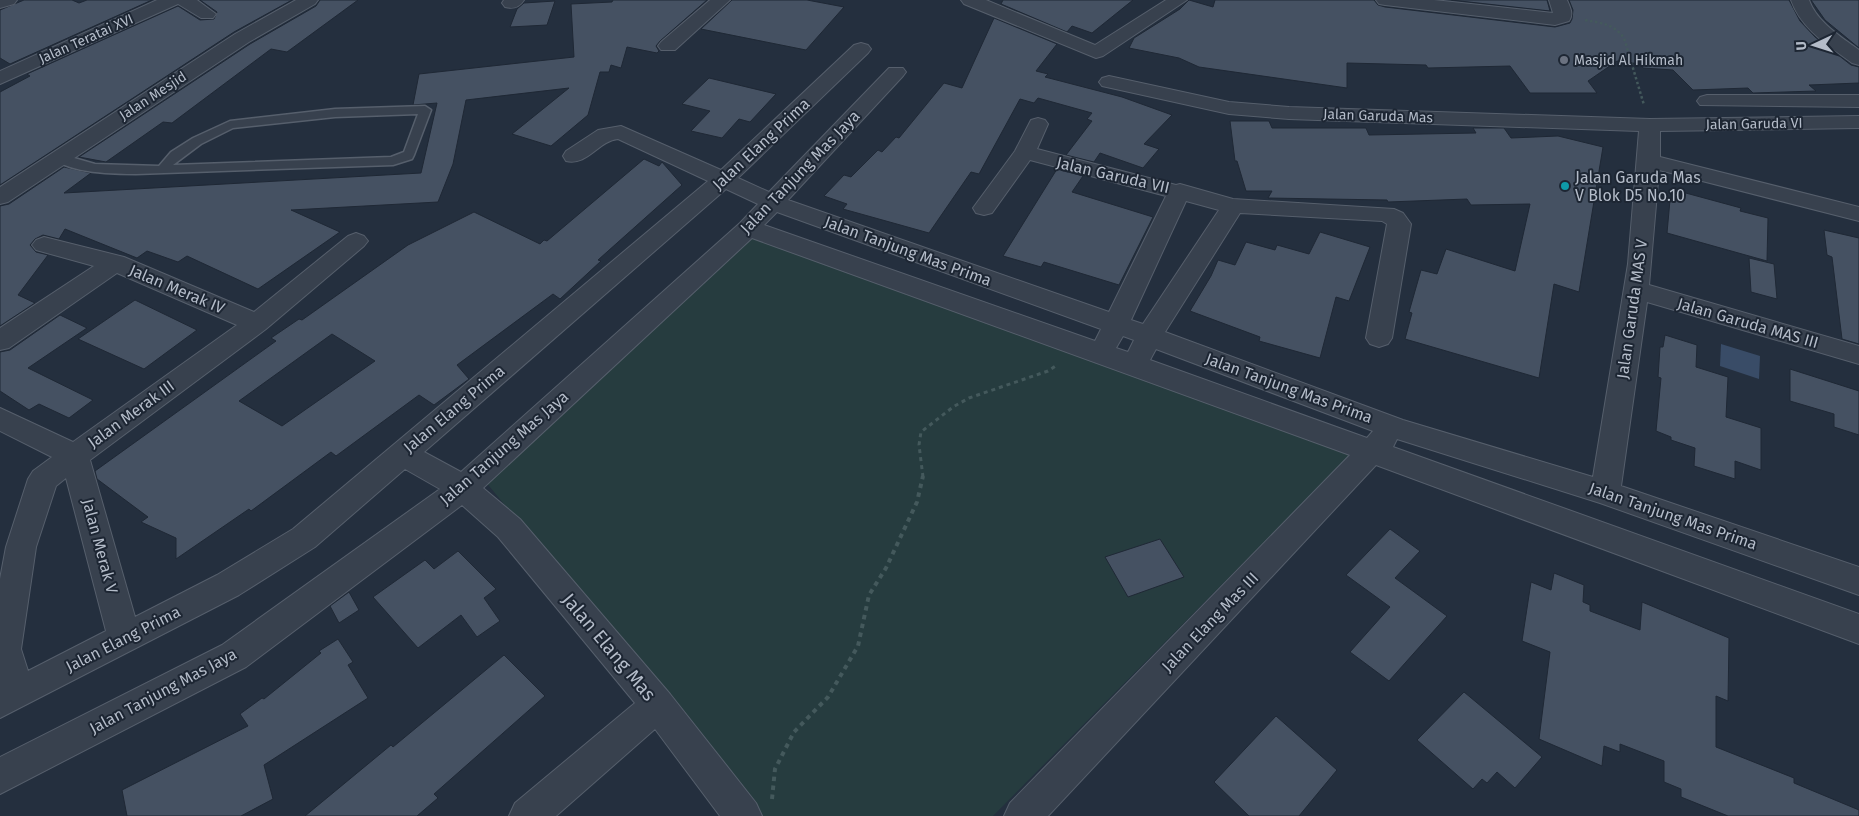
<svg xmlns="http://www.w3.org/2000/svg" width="1859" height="816" font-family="'Fira Sans',sans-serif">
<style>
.green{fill:#263c3f}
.water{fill:#394c67}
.building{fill:#455162;stroke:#1f2835;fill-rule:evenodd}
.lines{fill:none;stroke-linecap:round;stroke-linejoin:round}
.service-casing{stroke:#565f6c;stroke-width:3}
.minor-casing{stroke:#565f6c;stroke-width:2}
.path-far2{stroke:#44595c;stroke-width:2.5;stroke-dasharray:2.5 2.5;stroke-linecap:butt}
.path-far1{stroke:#44595c;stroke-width:3;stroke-dasharray:4 4;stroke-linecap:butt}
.path{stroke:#44595c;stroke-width:4;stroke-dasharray:4.5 4.5;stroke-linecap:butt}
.service{fill:#38414e;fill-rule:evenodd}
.minor{fill:#38414e;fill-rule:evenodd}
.worship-dot{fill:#6b7280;stroke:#1d2633;stroke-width:2}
.culture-dot{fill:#0f9aa8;stroke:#1d2633;stroke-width:2}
.labels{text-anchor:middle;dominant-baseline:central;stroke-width:4;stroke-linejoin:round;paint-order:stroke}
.far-street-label{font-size:14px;fill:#b4bcc9;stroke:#1d2633}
.far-poi-label{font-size:14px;fill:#b4bcc9;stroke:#1d2633;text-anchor:start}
.street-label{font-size:16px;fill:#b4bcc9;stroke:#1d2633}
.poi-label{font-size:16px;fill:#b4bcc9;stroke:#1d2633;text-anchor:start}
.near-street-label{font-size:19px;fill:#b4bcc9;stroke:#1d2633}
</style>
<rect width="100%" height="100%" fill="#242f3e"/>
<path class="green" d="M753 236 1352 453 993 816H751L663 698 485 481Z"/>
<path class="water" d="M1721 344 1760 356 1759 379 1720 366Z"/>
<path class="building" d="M24 0H72L79 3 87 0H152L10 64 0 58V10Z
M200 0H292L234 32 0 185V92L30 76 27 74 178 6 200 20 214 19 217 12Z
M320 0H358L287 52 271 49 172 123 163 122 106 162 79 157 250 44 316 6Z
M613 0H707L660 41 656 46 659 51 657 53 627 47 621 68 611 65 609 72H600L588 115 551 146 512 134 569 88 466 100 453 164 438 202 291 210 340 232 258 289 187 256 178 262 147 251 137 258 65 229 59 239 43 235 35 239 30 245 36 252 48 255 18 295 35 303 0 326V206L9 204 64 167 91 173 64 193 421 173 437 103 413 105 419 74 574 57 571 4 612 2Z
M732 0H807L844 7 806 50 701 29Z
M1003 0H1133L1092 33 1072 26 1067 32 1001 4Z
M1189 0 1213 7 1215 0H1374L1378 5 1385 7 1555 27 1570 23 1572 19 1573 10 1569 0H1789L1800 21 1815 37 1851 65 1859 67V83L1809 85 1816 91 1753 93 1748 88 1693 90 1673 70 1643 68 1640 64 1617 61 1588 81 1597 93H1530L1510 66 1428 68 1426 65 1347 63V88L1199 67 1179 58 1129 48 1134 38 1180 9Z
M1451 0H1547L1550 11Z
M1811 0H1859V48L1825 20Z
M555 1 547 25 510 27 517 9 524 3Z
M994 18 1057 44 1036 71 1048 74 1045 77 1122 97 1172 115 1144 144 1159 149 1143 168 1100 153 1094 162 1066 155 1092 121 1087 119 1092 113 1038 98 1034 103 1020 99 979 174 971 172 929 233 843 209 847 204 824 196 844 175 851 177 878 150 882 152 896 137 899 138 944 83 962 88Z
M709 78 776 94 750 122 739 119 722 138 691 131 710 111 682 104Z
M1230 121H1269L1272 128H1366L1369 135 1476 133 1473 128H1504L1511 138 1558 136 1603 147 1579 292 1554 284 1539 378 1405 339 1412 313 1409 312 1421 270 1437 274 1446 249 1515 271 1530 204 1471 205 1467 199 1388 202 1387 200 1268 198 1272 191H1246L1237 161H1235Z
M644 159 659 166 662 162 682 185 598 260 601 261 560 299 553 294 457 365 469 379 434 405 419 395 336 456 331 452 251 511 249 509 176 559V538L141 522 148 517 97 479 95 471 276 341 271 338 299 319 302 320 408 245 474 212 540 244 544 240 547 241ZM332 334 375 361 282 426 239 401Z
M1057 169 1083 176 1072 192 1153 217 1119 285 1044 262 1041 267 1003 256Z
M1671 189 1741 208 1740 211 1768 218 1767 261 1667 233Z
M1824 230 1859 238V344L1842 339 1832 257 1827 255Z
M1320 232 1370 247 1349 301 1336 297 1320 358 1259 341 1260 337 1190 311 1211 276 1218 260 1235 265 1246 242 1275 250 1277 245 1309 254Z
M1749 258 1774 264 1777 299 1751 292Z
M135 300 197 330 144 369 78 339Z
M60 315 87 328 28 368 93 400 69 418 39 404 29 410 0 391V352L10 350Z
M1665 335 1697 345 1696 367 1728 377 1726 417 1761 428V470L1735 461V479L1694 466 1695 448 1671 440V437L1656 431 1661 378 1658 377 1660 347H1663Z
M1790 369 1859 391V435L1834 427V414L1790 401Z
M1390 529 1420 551 1395 578 1447 616 1389 681 1350 652 1390 607 1346 575Z
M1160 539 1184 577 1128 597 1105 557Z
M458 551 496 589 484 598 500 621 477 637 461 615 418 648 373 597 425 560 434 569Z
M1554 573 1584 585 1583 602 1590 605V611L1640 630 1642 602 1729 638 1728 701 1716 696V747L1794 778V783L1859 810V816H1728L1681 797V789L1664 782V761L1620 744V752L1604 746 1602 766 1539 739 1550 652 1522 641 1531 582 1551 590Z
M349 592 359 610 339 623 330 606Z
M338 639 353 662 348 665 368 698 264 765 273 799 241 816H127L122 790 248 726 240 714 262 698 264 699 321 653 319 651Z
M504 655 545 696 434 794 438 798 417 816H305L391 745 393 747Z
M1464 692 1542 757 1515 788 1497 772 1487 783 1482 779 1473 789 1417 740Z
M1276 716 1337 770 1299 816H1249L1214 782Z"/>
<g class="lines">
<g class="service-casing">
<path id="service" d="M425 106 431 110 414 155 412 159 393 165 136 174C116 174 67 173 54 158L60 154 95 164 159 166 171 152 193 138 230 121 335 109ZM418 114 404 152 391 157 173 165 201 144 233 128 335 117Z"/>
</g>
<g class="minor-casing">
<path id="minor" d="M0 0H17L14 4 0 8Z
M157 0H197L216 14 213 18H201L178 4 0 84V71Z
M296 0H318L315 4 249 42 8 202 0 204V187L235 34Z
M504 0H524C519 8 513 9 505 7L502 3Z
M710 0H730L675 50H661L658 46 661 42Z
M961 0H986L1095 45 1166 0H1187L1103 56 1096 58 964 4Z
M1376 0H1434L1553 13 1549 0H1567C1570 7 1574 14 1569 21L1555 25 1385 5 1379 4Z
M1791 0H1809C1817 22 1840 36 1859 50V65L1852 63C1829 46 1801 29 1791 0Z
M861 43 868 45 871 49 868 53 738 178 769 192 889 68H903L906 72 903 76 788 200 1109 312 1166 196 1030 160 992 213 984 215 976 213 973 208 1015 151 1031 120 1038 118 1045 120 1048 124 1037 149 1176 185 1180 184 1233 199 1394 209 1403 213 1411 224 1392 338 1388 344 1379 347 1370 344 1366 338 1387 224 1382 221 1240 213 1165 332 1403 420 1593 477 1628 264 1639 131 1289 119 1229 114 1102 86 1099 82 1102 78 1109 76 1229 102 1289 107 1650 119 1859 116V128L1660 131V157L1859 207V221L1659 170 1649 285 1859 346V364L1647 302 1621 486 1859 567V595L1600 503 1397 439 1393 447 1859 614V644L1376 465 1048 816H1004L1010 803 1350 455 752 238 483 488 520 519 670 694 756 803 762 816H720L655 729 556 816H509L515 803 635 703 498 537 462 505 246 667 0 794V757L222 645 440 489 405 469 315 547 239 595 0 718V579L6 547 28 479 33 471 52 457 0 431V408L73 442 237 325 117 273 9 348 0 350V328L94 266 36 250 32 245 36 240 44 237 124 257 254 312 348 236 356 233 364 236 368 241 364 246 266 329 90 460 135 617 217 575 293 529 708 181 618 139C598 141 588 166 566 161L563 156 566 151 598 130 621 126 721 170 854 45ZM726 189 758 204 740 223 461 472 424 452ZM1186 201 1219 210 1143 324 1131 320ZM777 212 1101 329 1095 341 764 225ZM1123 336 1134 340 1128 352 1116 348ZM1156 349 1373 431 1367 438 1150 360ZM66 478 106 631 28 671 21 649 36 547 56 486Z
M1707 95H1859V107L1700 105 1697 101 1700 97Z"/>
</g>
<path class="path-far2" d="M1585 20C1601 23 1614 24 1624 38L1644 105"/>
<path class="path-far1" d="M923 477 919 445 921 432 953 407 969 398 1048 371 1057 365"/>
<path class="path" d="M772 799 775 769 794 732 828 697 858 646 869 595 886 568 917 502 923 476"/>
<use href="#service" class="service"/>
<use href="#minor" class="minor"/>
</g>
<circle class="worship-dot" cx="1564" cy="60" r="5"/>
<circle class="culture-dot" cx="1565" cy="186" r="5"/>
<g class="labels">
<g class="far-street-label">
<text transform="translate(86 39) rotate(-24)">Jalan Teratai XVI</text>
<text transform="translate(153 96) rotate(-33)">Jalan Mesjid</text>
<text transform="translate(1378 116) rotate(2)">Jalan Garuda Mas</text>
<text transform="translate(1754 124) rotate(-1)">Jalan Garuda VI</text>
</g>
<g class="far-poi-label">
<text x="1574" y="60">Masjid Al Hikmah</text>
</g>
<g class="street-label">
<text transform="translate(761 144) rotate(-43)">Jalan Elang Prima</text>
<text transform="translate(800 172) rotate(-46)">Jalan Tanjung Mas Jaya</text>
<text transform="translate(1113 175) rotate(13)">Jalan Garuda VII</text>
<text transform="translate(908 251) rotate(20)">Jalan Tanjung Mas Prima</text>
<text transform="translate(177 289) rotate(23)">Jalan Merak IV</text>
<text transform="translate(1632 309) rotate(-82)">Jalan Garuda MAS V</text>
<text transform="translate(1748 323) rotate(16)">Jalan Garuda MAS III</text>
<text transform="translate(1289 388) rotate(20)">Jalan Tanjung Mas Prima</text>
<text transform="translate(454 409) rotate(-40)">Jalan Elang Prima</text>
<text transform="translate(131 414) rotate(-36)">Jalan Merak III</text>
<text transform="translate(504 448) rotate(-41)">Jalan Tanjung Mas Jaya</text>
<text transform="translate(1673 516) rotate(19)">Jalan Tanjung Mas Prima</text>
<text transform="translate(100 546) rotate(75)">Jalan Merak V</text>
<text transform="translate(1210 622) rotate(-46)">Jalan Elang Mas III</text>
<text transform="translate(123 639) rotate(-27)">Jalan Elang Prima</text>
<text transform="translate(163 691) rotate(-28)">Jalan Tanjung Mas Jaya</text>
</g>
<g class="poi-label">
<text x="1575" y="177">Jalan Garuda Mas<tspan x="1575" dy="18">V Blok D5 No.10</tspan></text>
</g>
<g class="near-street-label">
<text transform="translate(609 647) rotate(50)">Jalan Elang Mas</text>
</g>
</g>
<g transform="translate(1814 45) rotate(266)" stroke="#1d2633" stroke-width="4" paint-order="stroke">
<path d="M0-4L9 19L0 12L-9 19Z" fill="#b4bcc9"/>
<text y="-8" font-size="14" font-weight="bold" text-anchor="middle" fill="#b4bcc9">U</text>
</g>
</svg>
